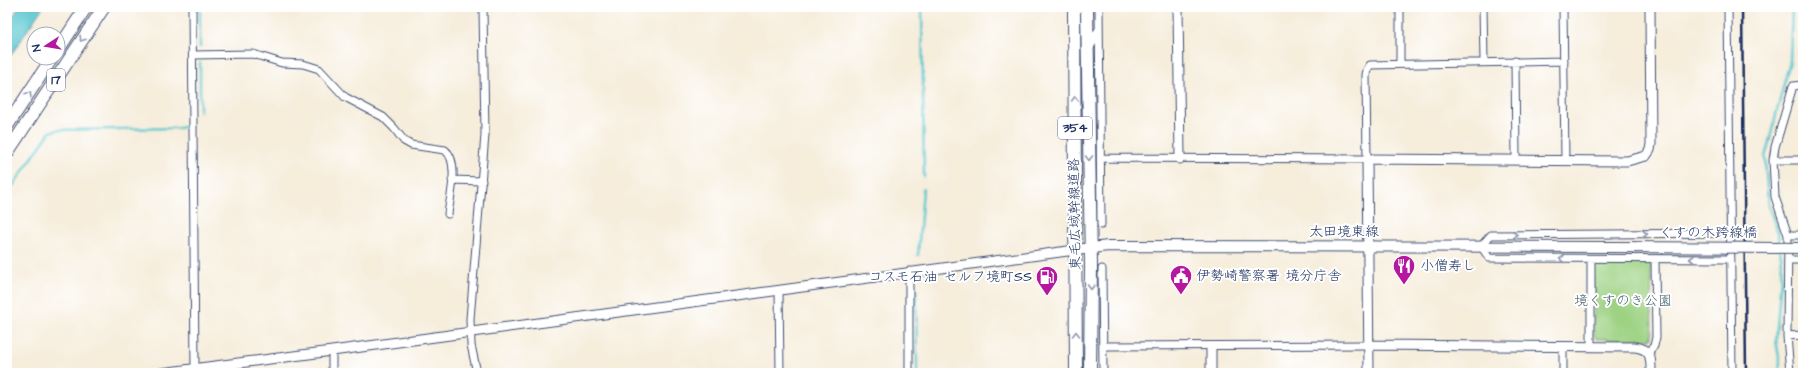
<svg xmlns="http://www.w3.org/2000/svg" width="1810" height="380" font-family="'Architects Daughter','Klee One',sans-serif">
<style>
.green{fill:#9dd283;stroke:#5c8070}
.water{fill:#5ac7d0;stroke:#3a7b97}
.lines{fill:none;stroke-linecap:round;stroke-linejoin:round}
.stream{stroke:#5ac7d0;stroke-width:2.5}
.minor-casing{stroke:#3c4c71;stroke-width:9}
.tertiary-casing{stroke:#3c4c71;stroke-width:11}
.secondary-casing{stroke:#3c4c71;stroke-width:12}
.trunk-casing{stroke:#3c4c71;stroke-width:14}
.minor{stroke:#fff;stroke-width:7}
.tertiary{stroke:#fff;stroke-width:9}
.secondary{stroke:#fff;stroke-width:10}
.trunk{stroke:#fff;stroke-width:12}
.rail{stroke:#1b2f5e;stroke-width:2.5}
.secondary-bridge-casing{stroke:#3c4c71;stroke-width:12;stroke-linecap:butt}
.secondary-bridge{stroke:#fff;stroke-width:10}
.oneway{stroke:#8d97ae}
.labels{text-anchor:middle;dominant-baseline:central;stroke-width:4;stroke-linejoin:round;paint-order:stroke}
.shield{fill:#fff;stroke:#5f6d8e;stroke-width:1}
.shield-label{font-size:13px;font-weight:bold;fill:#1b2f5e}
.street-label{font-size:14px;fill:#1b2f5e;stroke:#fff}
.poi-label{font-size:14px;fill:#1b2f5e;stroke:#fff;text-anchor:start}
.park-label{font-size:14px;fill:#426069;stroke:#fff}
</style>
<rect width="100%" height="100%" fill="#fff"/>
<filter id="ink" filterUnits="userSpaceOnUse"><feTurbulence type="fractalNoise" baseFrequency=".025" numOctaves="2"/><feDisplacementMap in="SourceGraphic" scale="8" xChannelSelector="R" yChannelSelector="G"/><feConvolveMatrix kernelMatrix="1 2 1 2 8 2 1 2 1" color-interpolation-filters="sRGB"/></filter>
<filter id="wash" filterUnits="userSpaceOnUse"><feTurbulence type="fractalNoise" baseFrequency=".012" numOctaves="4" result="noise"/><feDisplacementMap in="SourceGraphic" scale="16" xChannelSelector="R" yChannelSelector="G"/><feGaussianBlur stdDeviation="0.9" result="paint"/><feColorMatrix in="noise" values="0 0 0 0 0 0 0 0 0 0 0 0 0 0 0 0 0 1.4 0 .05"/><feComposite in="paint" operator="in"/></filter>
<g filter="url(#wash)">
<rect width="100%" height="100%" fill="#f6eddb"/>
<path class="green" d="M1651 261 1652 339H1597L1594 336 1593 265 1596 262Z"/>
<path class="water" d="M19 7H43L7 61V25Z"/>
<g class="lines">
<path class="stream" d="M922 7 924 177
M200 47V7
M200 63V112
M7 194 50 132 57 130 179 128 188 126
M1779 245 1778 232 1768 205 1765 157 1790 61 1792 7
M918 255 923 189
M916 287 917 373
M1779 373 1780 363 1776 340 1782 262 1780 250"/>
</g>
</g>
<g filter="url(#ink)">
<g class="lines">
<g class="minor-casing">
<path id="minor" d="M192 7 195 368
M1099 7 1101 225
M1400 7V63
M1483 7 1484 61
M1563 7 1565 160
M1728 7 1732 373
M1089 49C1094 42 1095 35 1099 29
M193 55 253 54 282 63 303 64 319 69 345 97 383 117 394 128 404 141 411 145 445 150C460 162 450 197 448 214
M1515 61 1516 159
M1101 158 1367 159 1366 75 1367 70 1370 65 1564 61
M1773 160H1803
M452 180 482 181
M1731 233 1491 235 1481 246 1489 258 1731 259
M1788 235H1803
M1591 259V347
M1789 260H1803
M1102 269 1103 373
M909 271V373
M779 290 780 373
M1787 336 1803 335
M1103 346 1369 345
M1563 347V373
M332 351V373
M1648 352 1654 346 1656 337 1655 260
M477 373 471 345 470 319 485 135 483 7
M1790 373 1787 336 1788 235 1775 197 1773 160 1775 147 1793 86 1803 85"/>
</g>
<g class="tertiary-casing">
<path id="tertiary" d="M1178 7 1180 159
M1369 345 1635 347C1652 349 1651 359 1651 373
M1211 347V373
M161 373 332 351 1075 250
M1369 373 1367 159 1627 161 1646 156 1650 150 1651 144 1650 7"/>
</g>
<g class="secondary-casing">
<path id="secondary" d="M1075 250 1108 246 1613 247"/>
</g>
<g class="trunk-casing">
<path id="trunk" d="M1074 7 1076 373
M1087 7 1091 266 1090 373
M58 50 86 7
M7 126 52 58
M7 153 104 7"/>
</g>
<use href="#minor" class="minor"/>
<use href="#tertiary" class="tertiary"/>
<use href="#secondary" class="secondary"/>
<use href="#trunk" class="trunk"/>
<path class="rail" d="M1742 7 1746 373"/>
<g class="secondary-bridge-casing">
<path id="secondary-bridge" d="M1613 247 1803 248"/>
</g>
<use href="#secondary-bridge" class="secondary-bridge"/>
</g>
<defs><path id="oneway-chevron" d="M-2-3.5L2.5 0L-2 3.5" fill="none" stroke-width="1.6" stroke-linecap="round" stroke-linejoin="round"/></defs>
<g class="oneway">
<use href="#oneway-chevron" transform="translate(82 39) rotate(124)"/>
<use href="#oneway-chevron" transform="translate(29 94) rotate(-56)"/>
<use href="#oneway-chevron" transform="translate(1075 99) rotate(-90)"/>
<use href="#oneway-chevron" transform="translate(1089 158) rotate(89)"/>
<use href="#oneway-chevron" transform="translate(1645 234)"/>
<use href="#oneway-chevron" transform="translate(1515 235)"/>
<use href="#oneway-chevron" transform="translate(1562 259) rotate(-179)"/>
<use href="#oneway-chevron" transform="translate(1692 259) rotate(180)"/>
<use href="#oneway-chevron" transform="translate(1091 287) rotate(91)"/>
<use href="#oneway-chevron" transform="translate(1076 334) rotate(-90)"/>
</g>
</g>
<defs>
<g id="restaurant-pin" transform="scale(1.15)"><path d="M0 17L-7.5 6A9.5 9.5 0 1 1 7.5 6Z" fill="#b5179e" stroke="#fff"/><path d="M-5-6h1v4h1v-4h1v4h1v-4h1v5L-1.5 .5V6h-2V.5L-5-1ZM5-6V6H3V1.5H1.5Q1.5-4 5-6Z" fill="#fff"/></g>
<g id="civic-pin" transform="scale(1.15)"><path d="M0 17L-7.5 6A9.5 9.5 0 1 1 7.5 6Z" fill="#b5179e" stroke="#fff"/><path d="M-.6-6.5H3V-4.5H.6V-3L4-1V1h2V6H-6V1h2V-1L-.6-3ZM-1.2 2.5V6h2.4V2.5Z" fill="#fff"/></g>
<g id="fuel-pin" transform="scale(1.15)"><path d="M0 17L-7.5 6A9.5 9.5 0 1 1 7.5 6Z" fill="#b5179e" stroke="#fff"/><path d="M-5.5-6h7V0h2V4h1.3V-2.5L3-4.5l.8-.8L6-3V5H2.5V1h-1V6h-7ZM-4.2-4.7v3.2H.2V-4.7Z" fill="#fff"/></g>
</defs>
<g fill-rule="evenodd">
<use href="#restaurant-pin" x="1404" y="266"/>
<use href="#civic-pin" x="1181" y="276"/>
<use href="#fuel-pin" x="1047" y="277"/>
</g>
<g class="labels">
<g class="shield">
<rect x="47" y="69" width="18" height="22" rx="3"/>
<rect x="1058" y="117" width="34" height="22" rx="3"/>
</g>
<g class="shield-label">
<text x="56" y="80">17</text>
<text x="1075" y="128">354</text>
</g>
<g class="street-label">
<text transform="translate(1075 214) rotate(-91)">東毛広域幹線道路</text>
<text x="1344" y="232">太田境東線</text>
<text x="1708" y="233">くすの木跨線橋</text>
</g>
<g class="poi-label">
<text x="1420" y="266">小僧寿し</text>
<text x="1196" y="276">伊勢崎警察署 境分庁舎</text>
<text x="1032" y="277" text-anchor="end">コスモ石油 セルフ境町SS</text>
</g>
<g class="park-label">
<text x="1623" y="301">境くすのき公園</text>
</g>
</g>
<rect width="1810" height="380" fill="none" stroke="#fff" stroke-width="24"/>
<g transform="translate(46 46) rotate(258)"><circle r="19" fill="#ffffff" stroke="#a4acbf"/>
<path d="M0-3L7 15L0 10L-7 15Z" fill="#b5179e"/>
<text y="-6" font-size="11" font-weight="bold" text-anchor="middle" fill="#1b2f5e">N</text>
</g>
</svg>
